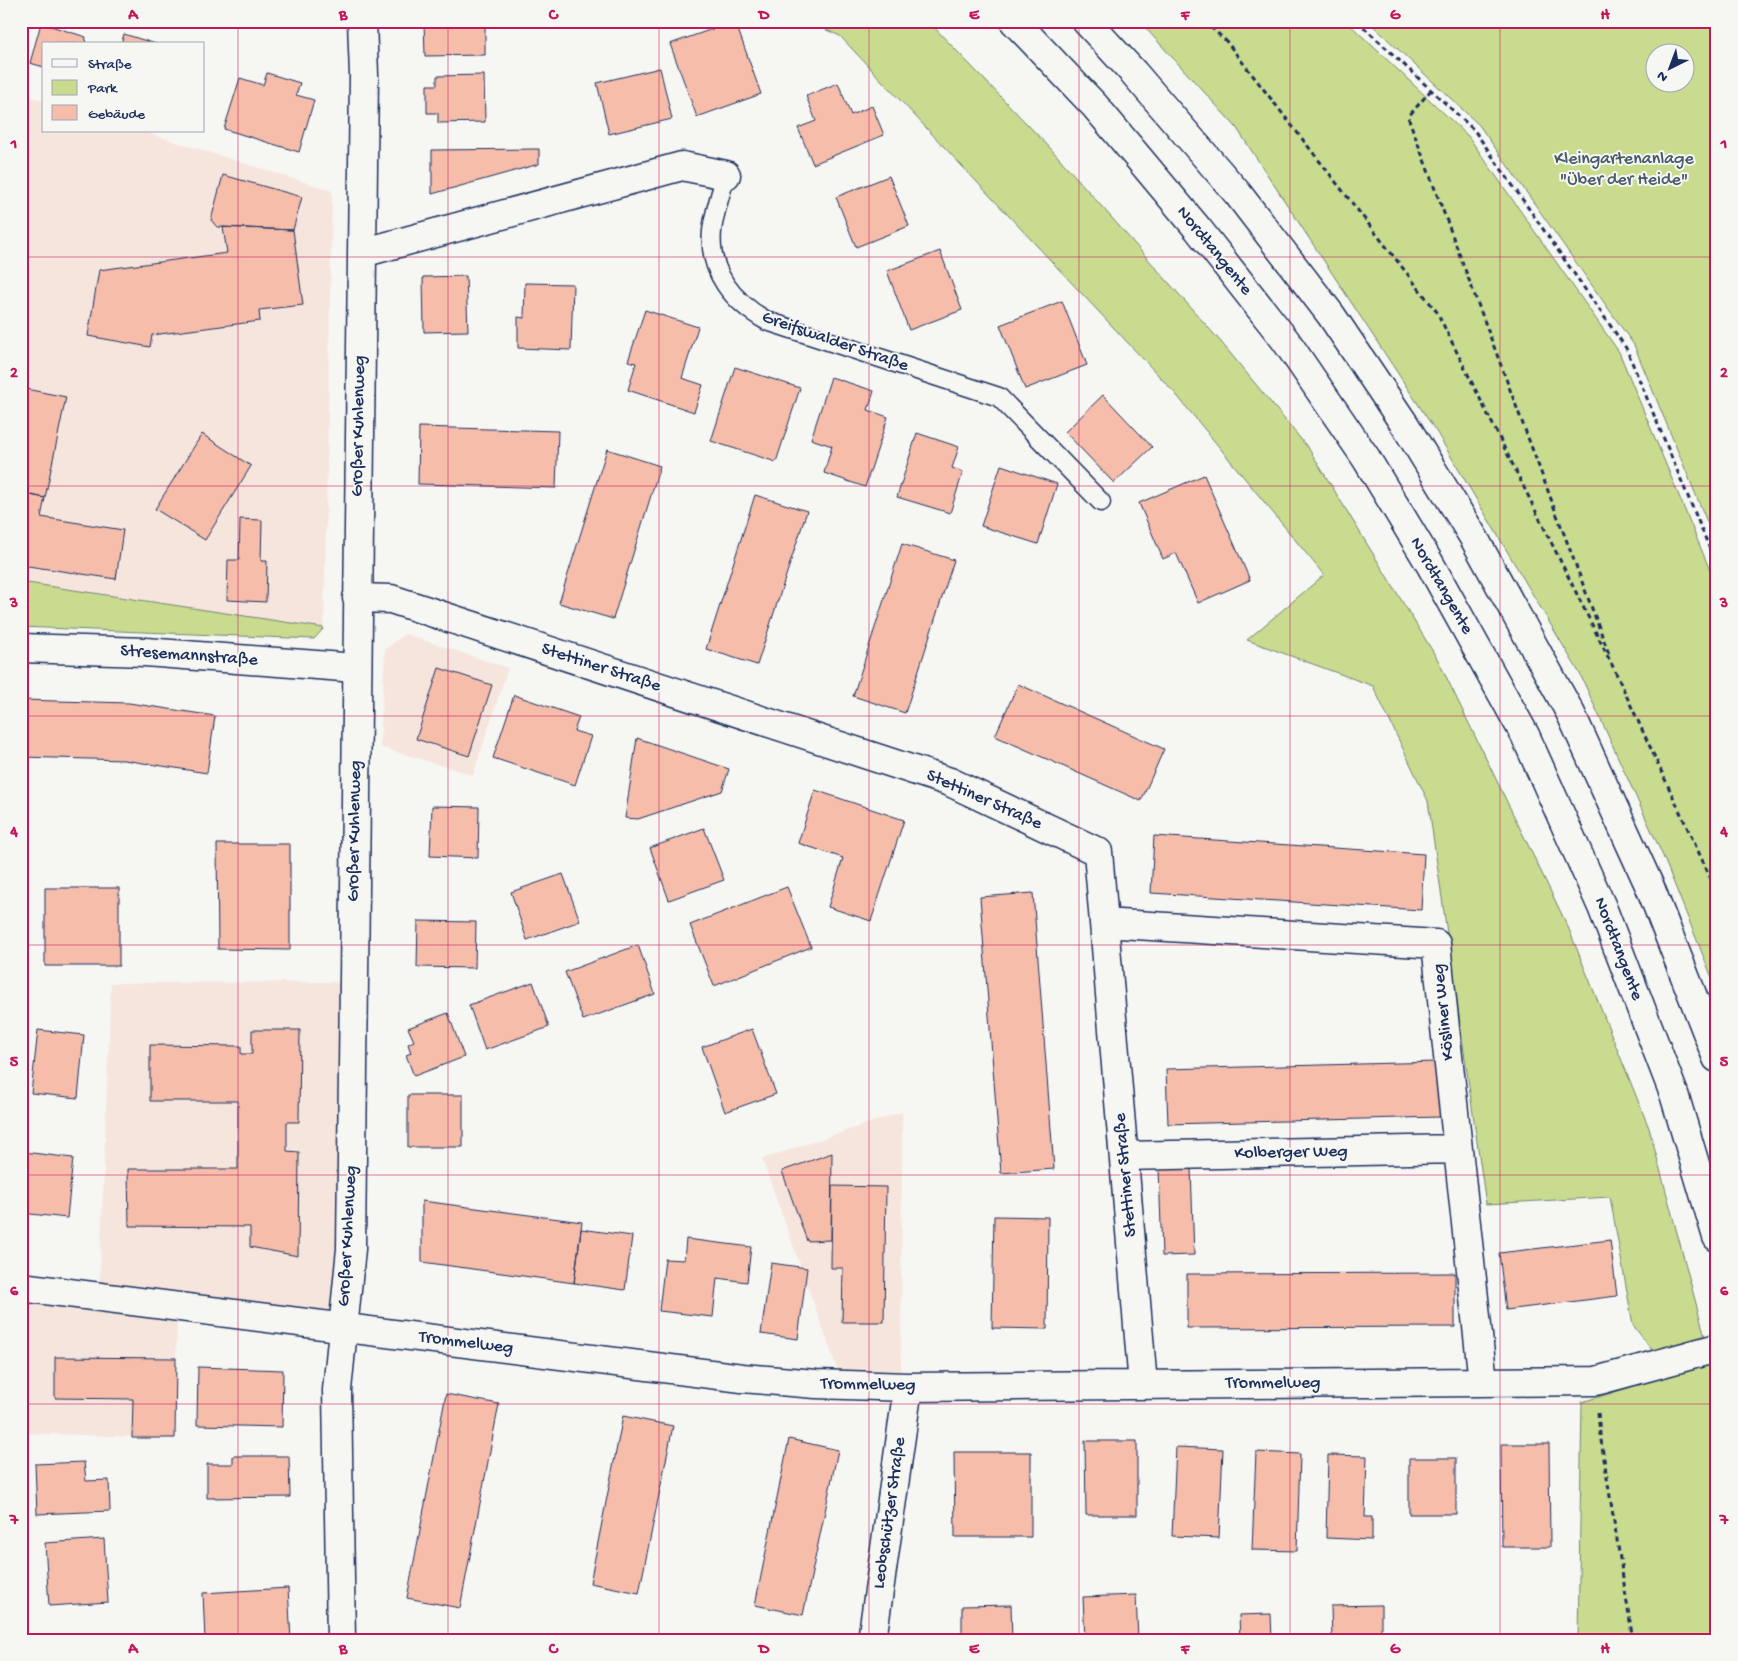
<svg xmlns="http://www.w3.org/2000/svg" width="1738" height="1661" font-family="'Gochi Hand',sans-serif">
<style>
.built{fill:#f6e5dd}
.green{fill:#c9db8f;stroke:#728576;fill-rule:evenodd}
.building{fill:#f6bdab;stroke:#1b2f5e}
.lines{fill:none;stroke-linecap:round;stroke-linejoin:round}
.lane-casing{stroke:#1b2f5e;stroke-width:21}
.street-casing{stroke:#1b2f5e;stroke-width:31}
.highway-casing{stroke:#1b2f5e;stroke-width:31}
.path{stroke:#1b2f5e;stroke-width:3;stroke-dasharray:5 4;stroke-linecap:butt}
.lane{stroke:#f6f6f2;stroke-width:18}
.street{stroke:#f6f6f2;stroke-width:28}
.highway{stroke:#f6f6f2;stroke-width:28}
.grid{fill:none;stroke:#c2185b;stroke-width:1;stroke-opacity:0.55}
.labels{text-anchor:middle;dominant-baseline:central;stroke-width:4;stroke-linejoin:round;paint-order:stroke}
.park-label{font-size:18px;fill:#465a6a;stroke:#f6f6f2}
.street-label{font-size:18px;fill:#1b2f5e;stroke:#f6f6f2}
.neatline{fill:none;stroke:#c2185b;stroke-width:2}
.grid-label{font-size:16px;text-anchor:middle;font-weight:bold;fill:#c2185b}
</style>
<rect width="100%" height="100%" fill="#f6f6f2"/>
<filter id="ink" filterUnits="userSpaceOnUse"><feTurbulence type="fractalNoise" baseFrequency=".02" numOctaves="2"/><feDisplacementMap in="SourceGraphic" scale="10" xChannelSelector="R" yChannelSelector="G"/><feConvolveMatrix kernelMatrix="1 2 1 2 8 2 1 2 1" color-interpolation-filters="sRGB"/></filter>
<g filter="url(#ink)">
<path class="built" d="M21 94 44 101V131H141L332 191 324 628 21 582Z
M405 634 508 668 473 775 380 747 385 649Z
M353 982 343 1327 177 1306 175 1438 21 1433V1287L99 1296 111 983Z
M902 1112 901 1372 838 1371 762 1159Z"/>
<path class="green" d="M806 21H928L1052 150 1221 342 1309 449 1438 660 1568 927 1649 1128 1705 1337 1654 1353 1633 1325 1610 1197 1486 1204 1428 801 1373 686 1247 640 1324 575 1174 392 840 36Z
M1139 21H1346L1468 136 1619 352 1717 587V990L1663 856 1580 674 1437 433 1236 127Z
M1368 21H1717V546L1634 345 1479 125ZM1656 52H1686V82H1656Z
M21 582 324 628 314 639 21 627Z
M1716 1361 1717 1640H1578L1582 1402Z"/>
<path class="building" d="M251 21H317L251 25Z
M424 21H485V55L425 56Z
M735 21 761 94 697 117 670 44Z
M41 23 86 37 85 44H44V67L30 63Z
M124 34 156 44H121Z
M660 68 672 119 609 134 597 83Z
M267 73 300 83 296 95 314 100 299 152 224 129 240 78 263 85Z
M484 75 485 122 438 123V113H427V85H437V76Z
M838 83 851 115 872 106 884 135 813 164 798 128 816 121 806 96Z
M539 149V164L432 194V150Z
M223 175 302 197 293 230 217 227 211 220Z
M889 176 909 226 856 247 836 197Z
M223 227 293 230 303 305 259 310 260 321 152 335 150 347 88 336 99 270 227 253Z
M940 251 962 310 909 330 887 271Z
M466 276 468 331 424 332 423 277Z
M525 283 573 284 571 350 518 348V317L524 318Z
M1062 301 1087 365 1025 389 1000 325Z
M645 310 698 327 682 378 703 385 694 412 628 390 636 363 628 361Z
M735 367 800 388 776 462 711 441Z
M831 377 874 391 868 410 888 417 865 487 824 473 832 446 811 439Z
M21 388 66 397 45 498 21 493Z
M1103 395 1152 447 1114 483 1065 432Z
M419 427 558 431 556 488 418 484Z
M917 433 959 447 952 468 963 472 950 513 897 497Z
M202 434 251 466 205 540 155 509Z
M607 449 660 466 613 619 559 603Z
M1001 465 1057 484 1038 544 981 526Z
M1204 475 1250 580 1198 603 1176 553 1163 559 1139 503Z
M21 493 45 498 41 517 123 530 116 579 21 565Z
M755 495 807 511 757 665 706 649Z
M240 519 262 520 261 561H267L266 602 227 600 228 560H239Z
M902 544 954 560 905 713 853 696Z
M439 668 492 685 469 756 416 739Z
M1018 684 1164 749 1141 801 995 736Z
M514 695 579 717 574 731 591 736 575 785 493 758Z
M21 700 129 703 215 716 207 773 124 760 21 757Z
M637 738 729 769 722 791 638 819 625 818Z
M815 790 904 820 871 921 828 907 843 858 798 843Z
M432 806 479 807 478 858 430 856Z
M704 828 724 880 669 900 650 848Z
M1154 836 1424 854 1421 910 1151 893Z
M217 844H290V950L218 949Z
M563 874 580 921 527 940 511 892Z
M787 887 811 947 714 986 690 925Z
M45 888H119V966H45Z
M1033 893 1054 1169 1001 1173 980 897Z
M418 921 476 922 475 968 417 967Z
M638 945 655 994 583 1020 565 972Z
M533 982 549 1027 485 1050 469 1005Z
M448 1013 464 1057 414 1076 406 1055 411 1053 408 1044 414 1041 408 1028Z
M752 1029 776 1094 725 1112 702 1047Z
M38 1030 84 1035 78 1098 31 1093Z
M252 1030H300L299 1122H287V1151L299 1152 298 1256 250 1247V1227L129 1226 128 1169H238V1101H150V1045L241 1046V1054H252Z
M1438 1062 1440 1117 1168 1124 1166 1069Z
M408 1095H463V1147H408Z
M24 1152 73 1158 67 1218 21 1213V1184Z
M832 1153 831 1240 807 1241 782 1171Z
M1159 1168H1191L1194 1255 1162 1256Z
M832 1186 886 1187 884 1322H842L843 1268H831Z
M422 1201 582 1222 574 1283 422 1262Z
M994 1216 1048 1217 1047 1329 992 1328Z
M581 1229 632 1236 625 1290 574 1283Z
M686 1239 751 1247 747 1282 717 1278 713 1317 659 1311 665 1259 684 1260Z
M1610 1240 1617 1296 1506 1310 1499 1253Z
M771 1263 807 1268 798 1339 761 1334Z
M1455 1273V1327L1187 1328V1274Z
M55 1357 176 1358 175 1438H132L133 1399 55 1398Z
M198 1367 283 1370 282 1427 197 1425Z
M446 1394 499 1404 460 1608 407 1598Z
M623 1416 673 1426 639 1593 590 1583Z
M789 1439 838 1450 803 1615 755 1605Z
M1085 1441H1137V1515H1086Z
M1501 1444H1549L1550 1547H1502Z
M1176 1447 1223 1449 1219 1538 1172 1536Z
M954 1452H1031V1537H955Z
M1256 1452 1300 1454 1297 1551 1252 1550Z
M1328 1455 1367 1456 1365 1517H1372V1540L1326 1538Z
M233 1456H289L290 1497 207 1498V1464H233Z
M1409 1458H1456V1514H1409Z
M84 1462 86 1481 109 1480 110 1511 37 1514 35 1464Z
M104 1539 108 1602 49 1606 45 1543Z
M288 1588 291 1640H205L203 1593Z
M1136 1595 1138 1640H1085L1083 1597Z
M1011 1605 1012 1640H962V1606Z
M1381 1605V1640H1332L1331 1606Z
M1271 1614 1272 1640H1240L1239 1615Z"/>
<g class="lines">
<g class="lane-casing">
<path id="lane" d="M726 175C721 193 714 213 712 231 708 272 733 302 767 321L999 397 1101 502"/>
</g>
<g class="street-casing">
<path id="street" d="M362 253 682 166 726 175
M357 598 391 599 950 782 1098 852 1143 1385
M21 648 145 652 356 668
M1104 923 1436 944 1483 1382
M1124 1156 1458 1149
M21 1287 742 1378 816 1384 908 1387 1596 1381 1717 1348
M341 1640 337 1390 351 1249 364 75 362 21
M872 1640 908 1387"/>
</g>
<g class="highway-casing">
<path id="highway" d="M1014 21 1095 106 1198 229 1286 341 1366 458 1430 564 1525 735 1602 907 1674 1094 1717 1237
M1086 21 1134 73 1238 194 1331 315 1405 425 1474 538 1571 714 1650 887 1717 1058"/>
</g>
<path class="path" d="M1204 21 1226 41 1437 312 1615 671 1717 892
M1357 21 1474 130 1626 348 1717 566
M1431 90 1408 117 1609 654
M1598 1413 1600 1434 1633 1640"/>
<use href="#lane" class="lane"/>
<use href="#street" class="street"/>
<use href="#highway" class="highway"/>
</g>
</g>
<path class="grid" d="M238 21V1640M448 21V1640M659 21V1640M869 21V1640M1079 21V1640M1290 21V1640M1500 21V1640M21 257H1717M21 486H1717M21 716H1717M21 945H1717M21 1175H1717M21 1404H1717"/>
<g class="labels">
<g class="park-label">
<text x="1624" y="159">Kleingartenanlage<tspan x="1624" dy="21">"Über der Heide"</tspan></text>
</g>
<g class="street-label">
<text transform="translate(1214 251) rotate(51)">Nordtangente</text>
<text transform="translate(835 342) rotate(19)">Greifswalder Straße</text>
<text transform="translate(359 426) rotate(-89)">Großer Kuhlenweg</text>
<text transform="translate(1441 586) rotate(60)">Nordtangente</text>
<text transform="translate(189 656) rotate(4)">Stresemannstraße</text>
<text transform="translate(601 668) rotate(18)">Stettiner Straße</text>
<text transform="translate(984 800) rotate(24)">Stettiner Straße</text>
<text transform="translate(355 831) rotate(-89)">Großer Kuhlenweg</text>
<text transform="translate(1618 949) rotate(69)">Nordtangente</text>
<text transform="translate(1444 1012) rotate(-96)">Kösliner Weg</text>
<text transform="translate(1291 1153) rotate(-1)">Kolberger Weg</text>
<text transform="translate(1126 1175) rotate(-95)">Stettiner Straße</text>
<text transform="translate(348 1236) rotate(-87)">Großer Kuhlenweg</text>
<text transform="translate(466 1343) rotate(7)">Trommelweg</text>
<text x="1273" y="1383">Trommelweg</text>
<text transform="translate(868 1385) rotate(1)">Trommelweg</text>
<text transform="translate(890 1513) rotate(-82)">Leobschützer Straße</text>
</g>
</g>
<rect width="1738" height="1661" fill="none" stroke="#f6f6f2" stroke-width="55"/>
<rect x="42" y="42" width="162" height="90" fill="#f6f6f2" stroke="#9ea6b7"/>
<rect x="52" y="59" width="25" height="8" fill="#f6f6f2" stroke="#9ea6b7"/>
<text x="88" y="68" font-size="15" fill="#1b2f5e">Straße</text>
<rect x="52" y="80" width="25" height="15" fill="#c9db8f" stroke="#9ea6b7"/>
<text x="88" y="92" font-size="15" fill="#1b2f5e">Park</text>
<rect x="52" y="105" width="25" height="15" fill="#f6bdab" stroke="#9ea6b7"/>
<text x="88" y="118" font-size="15" fill="#1b2f5e">Gebäude</text>
<g transform="translate(1670 68) rotate(222)"><circle r="24" fill="#f6f6f2" stroke="#9ea6b7"/>
<path d="M0-4L9 19L0 12L-9 19Z" fill="#1b2f5e"/>
<text y="-8" font-size="14" font-weight="bold" text-anchor="middle" fill="#1b2f5e">N</text>
</g>
<rect x="28" y="28" width="1682" height="1606" class="neatline"/>
<g class="grid-label">
<text x="133" y="19">A</text>
<text x="343" y="19">B</text>
<text x="553" y="19">C</text>
<text x="764" y="19">D</text>
<text x="974" y="19">E</text>
<text x="1185" y="19">F</text>
<text x="1395" y="19">G</text>
<text x="1605" y="19">H</text>
<text x="14" y="148">1</text>
<text x="1724" y="148">1</text>
<text x="14" y="377">2</text>
<text x="1724" y="377">2</text>
<text x="14" y="607">3</text>
<text x="1724" y="607">3</text>
<text x="14" y="836">4</text>
<text x="1724" y="836">4</text>
<text x="14" y="1066">5</text>
<text x="1724" y="1066">5</text>
<text x="14" y="1295">6</text>
<text x="1724" y="1295">6</text>
<text x="14" y="1524">7</text>
<text x="1724" y="1524">7</text>
<text x="133" y="1653">A</text>
<text x="343" y="1653">B</text>
<text x="553" y="1653">C</text>
<text x="764" y="1653">D</text>
<text x="974" y="1653">E</text>
<text x="1185" y="1653">F</text>
<text x="1395" y="1653">G</text>
<text x="1605" y="1653">H</text>
</g>
</svg>
